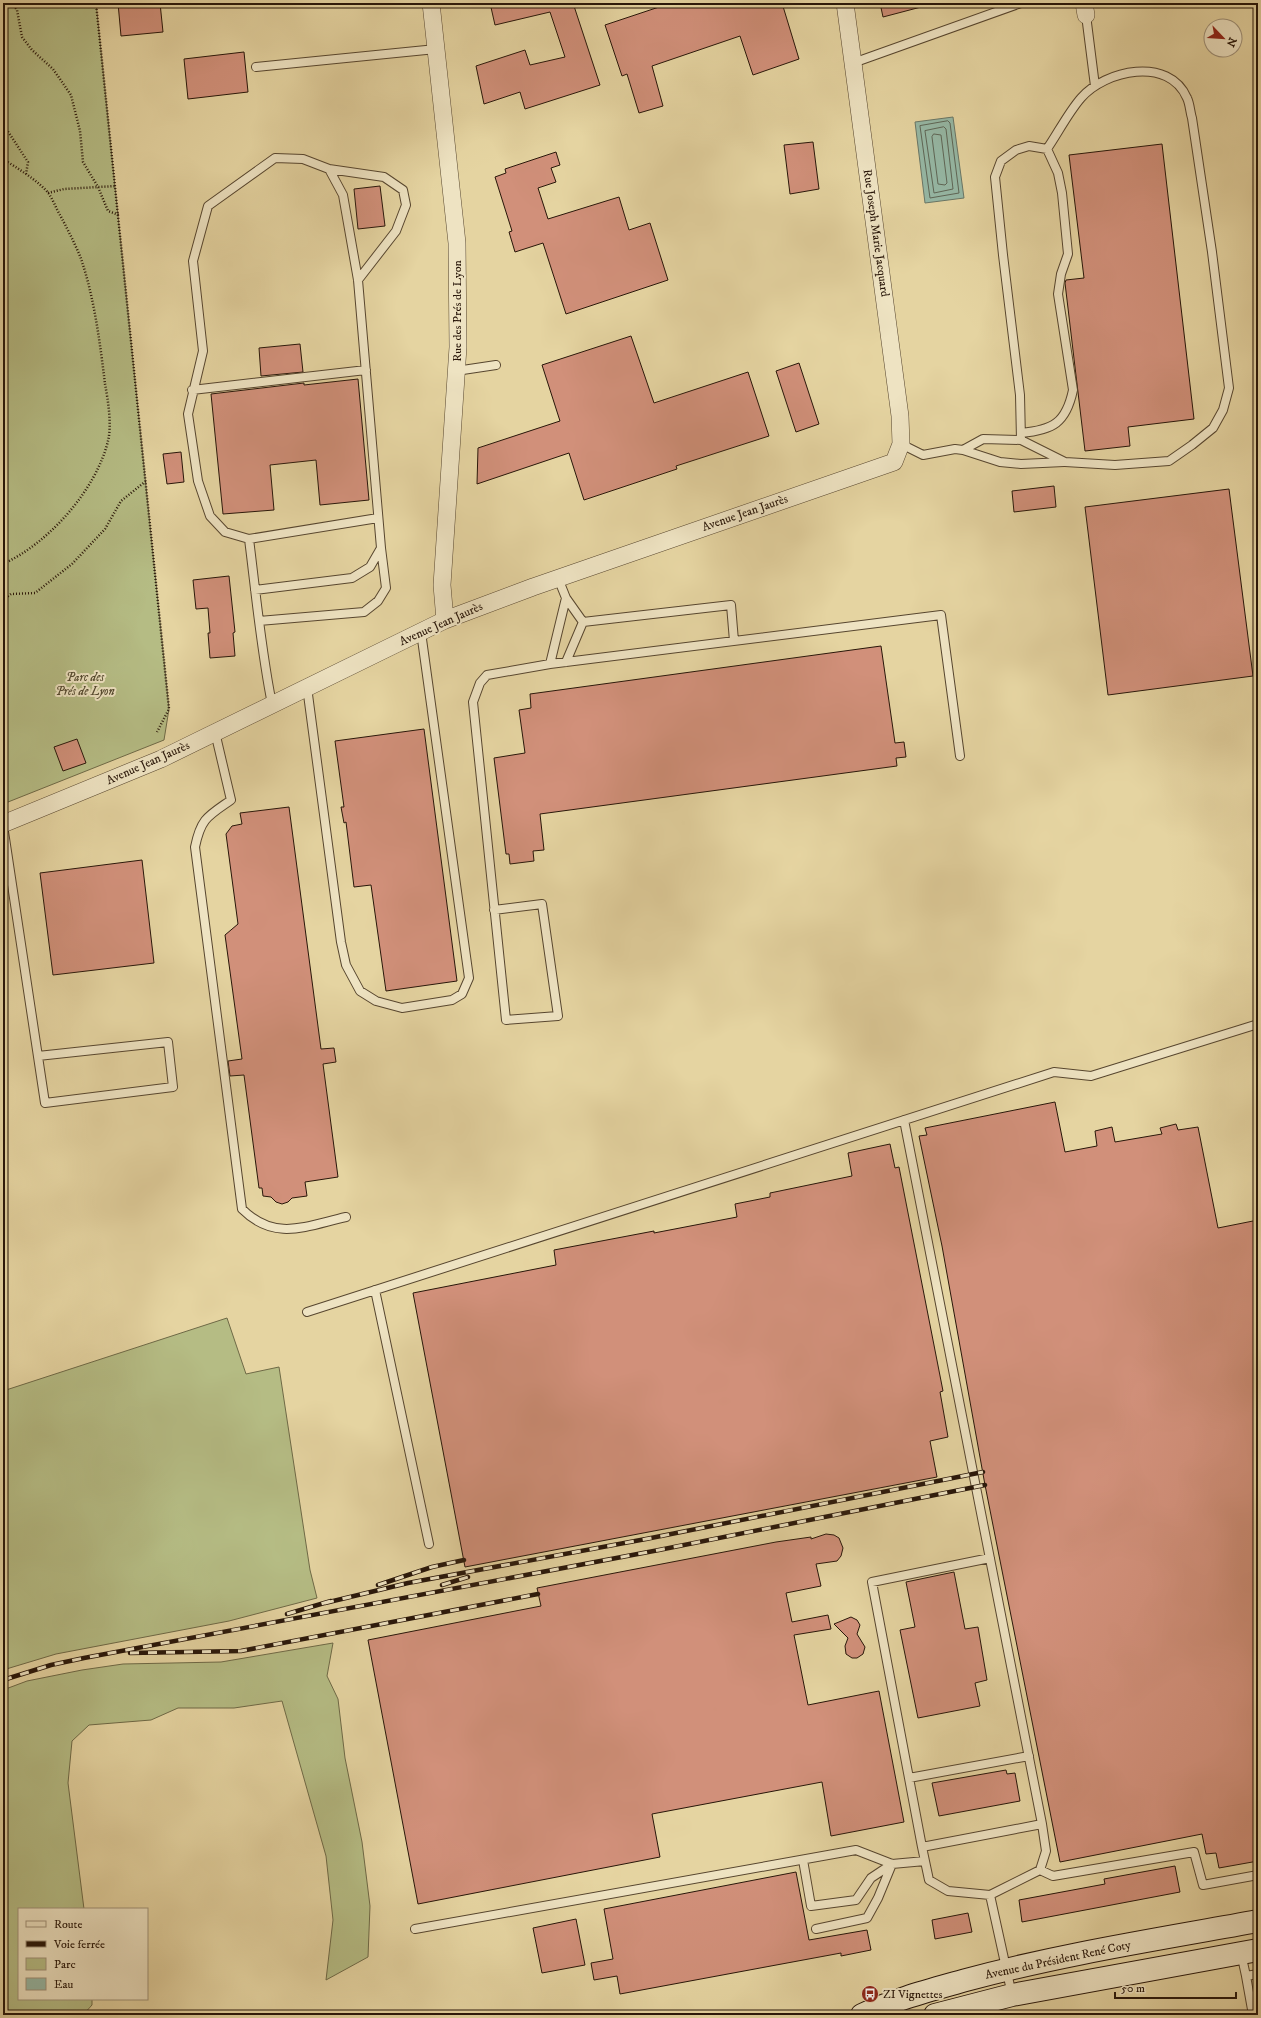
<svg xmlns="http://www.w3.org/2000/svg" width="1261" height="2018" font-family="'IM FELL DW Pica',serif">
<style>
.green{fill:#b5bc84;stroke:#6e6946}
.water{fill:#96b8a5;stroke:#6a7767}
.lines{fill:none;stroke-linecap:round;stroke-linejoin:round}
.shore{stroke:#5f6757;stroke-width:1}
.building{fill:#d1907a;stroke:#281609}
.lane-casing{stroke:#57462f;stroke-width:10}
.street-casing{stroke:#57462f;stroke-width:18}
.secondary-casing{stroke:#281609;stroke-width:24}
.path{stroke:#281609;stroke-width:2.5;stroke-dasharray:1 2;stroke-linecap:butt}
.lane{stroke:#eee3c2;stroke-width:8}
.street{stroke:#eee3c2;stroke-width:17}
.secondary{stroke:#eee3c2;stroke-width:22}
.rail-casing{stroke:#281609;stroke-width:4.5}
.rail{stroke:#eee3c2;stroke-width:3;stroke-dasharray:9;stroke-linecap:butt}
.labels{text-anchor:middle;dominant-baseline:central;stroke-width:4;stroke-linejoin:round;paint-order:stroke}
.street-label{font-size:12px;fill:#281609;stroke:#eee3c2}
.park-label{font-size:12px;font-style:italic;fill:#52482e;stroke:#eee3c2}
.poi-label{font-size:12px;fill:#281609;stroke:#eee3c2;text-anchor:start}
</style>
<rect width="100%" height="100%" fill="#e5d4a1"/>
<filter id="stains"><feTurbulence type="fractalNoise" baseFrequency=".005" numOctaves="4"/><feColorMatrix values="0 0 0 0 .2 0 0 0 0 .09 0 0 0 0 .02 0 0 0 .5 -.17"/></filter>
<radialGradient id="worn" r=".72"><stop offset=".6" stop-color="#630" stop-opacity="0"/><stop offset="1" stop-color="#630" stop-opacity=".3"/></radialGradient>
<path class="green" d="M3 3H96L169 709 164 740 3 804Z
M227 1318 246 1374 279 1367 310 1570 317 1598 229 1621 56 1654 3 1670V1391Z
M333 1643 327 1676 338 1699 345 1758 362 1842 370 1906 368 1957 326 1980 333 1920 326 1856 282 1701 234 1708H178L151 1720 89 1725 72 1741 68 1783 84 1909H19V1999H92V2005L83 2015H3V1690L27 1681 82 1670 123 1664 221 1662Z"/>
<path class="water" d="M953 117 964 198 925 203 915 122Z"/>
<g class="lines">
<path class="shore" d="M948 121 950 123 959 193 930 198 920 126Z
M944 127 946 129 953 189 934 193 925 131Z
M934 134 941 135 947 183 945 185 938 184 932 137Z"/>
</g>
<path class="building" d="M118 3H160L163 32 121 36Z
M490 3H573L600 85 525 109 520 92 484 104 476 66 525 50 530 65 565 57 550 12 495 25Z
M671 3H782L799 59 753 75 740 36 652 66 663 106 639 113 627 74 622 76 605 25Z
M880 3H920L921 7 883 17Z
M244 52 248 92 188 99 184 59Z
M813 142 819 189 790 194 784 145Z
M1162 144 1194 419 1128 427 1130 446 1085 451 1065 283 1066 280 1084 278 1069 155Z
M556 152 560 165 551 168 556 182 538 188 548 219 619 197 629 230 650 223 668 280 566 314 543 243 515 252 509 232 512 231 495 177 506 173 505 169Z
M380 186 385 226 358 229 354 189Z
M631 336 654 403 748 372 769 436 676 466 677 469 584 500 569 453 477 484 478 448 560 421 542 365Z
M300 344 303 372 261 376 259 348Z
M799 363 819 424 796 432 776 371Z
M358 379 369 500 320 505 316 460 270 465 274 510 223 514 211 394 304 383V385Z
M181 452 184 482 167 484 163 454Z
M1054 486 1056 507 1014 512 1012 491Z
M1229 489 1253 676 1108 695 1085 507Z
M229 576 235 632 233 633 235 656 210 658 208 633H210L208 608 196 609 193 580Z
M881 646 895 743 904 742 906 757 896 758 897 766 540 814 544 850 533 851 534 861 510 864 509 854H506L494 758 525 753 519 710 531 708 530 694Z
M424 729 457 981 386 991 371 885 354 887 346 822 344 823 341 807H344L335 741Z
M77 739 86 763 63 771 54 747Z
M289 807 321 1049 334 1048 336 1062 323 1064 338 1177 305 1182 307 1196 292 1198 288 1202 282 1204 276 1202 271 1197 263 1196 262 1188H259L244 1075 230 1076 228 1061 242 1059 225 935 238 924 226 834 232 826 242 824 240 813Z
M142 860 154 963 53 975 40 873Z
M1055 1102 1065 1152 1097 1146 1095 1131 1112 1127 1115 1142 1162 1134 1160 1128 1176 1124 1178 1130 1198 1127 1218 1228 1258 1220V1861L1219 1868 1216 1853 1206 1854 1202 1834 1060 1862 985 1485 942 1246 919 1136 927 1135 925 1128Z
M890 1144 895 1168 899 1167 943 1391 940 1392 948 1437 930 1441 937 1477 465 1567 413 1293 556 1265 554 1250 654 1231V1233L737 1217 735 1204 770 1197V1193L852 1176 848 1153Z
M826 1534 834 1535 839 1538 843 1548 841 1556 837 1561 816 1564 821 1586 786 1593 792 1622 828 1615 831 1629 794 1635 808 1705 879 1691 904 1822 831 1836 822 1782 652 1814 660 1857 418 1904 368 1640 541 1606 537 1588 776 1542 811 1537V1539Z
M954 1572 965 1629 978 1627 987 1680 975 1683 980 1706 918 1718 900 1630 915 1627 906 1582Z
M851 1617 857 1620 860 1625 857 1634 865 1647 863 1654 857 1658H852L846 1654 845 1646 848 1638 834 1624Z
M1006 1770 1007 1774 1015 1773 1020 1801 939 1816 932 1783Z
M1175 1866 1180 1892 1022 1922 1019 1900 1105 1884 1104 1879Z
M796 1872 809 1940 867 1930 871 1950 841 1956V1953L620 1994 617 1976 594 1980 591 1963 613 1959 604 1909Z
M968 1913 972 1932 935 1939 932 1920Z
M576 1919 585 1965 542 1973 533 1928Z"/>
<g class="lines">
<g class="lane-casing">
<path id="lane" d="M1086 15 1095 86
M853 63 1021 3
M256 67 436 49
M329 169 384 177 403 190 406 205 396 231 358 280
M456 371 496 365
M192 390 366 370
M1021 433C1053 430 1066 423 1073 390L1058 294 1061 274 1068 254 1062 193 1058 173 1047 149
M901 444 923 455 955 449 963 450 983 439 1021 440 1065 462 1115 465 1169 461 1192 445 1213 428 1223 410 1229 388 1212 252 1192 118C1190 112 1190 104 1187 98 1169 56 1105 70 1081 98 1068 113 1058 133 1047 149L1029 146 1016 150 1001 161 995 177 1003 255 1020 395 1021 440
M963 450 1000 462 1021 464 1064 462
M249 539 378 518
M558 578 566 598
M255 590 352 578 370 567 381 548 358 280 343 195 329 169 303 159 275 158 208 206 193 261 203 351 188 414 198 481 210 516 225 532 249 539C256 594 261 650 272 704
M259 621 364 612 378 601 386 588 381 548
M566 662 583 622 731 605 734 641
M550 664 566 598 583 622
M307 687 341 942 346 965 360 991 376 1001 402 1008 452 1000 462 994 469 978 421 632
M215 732 231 800C208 816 201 818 195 847L242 1209C275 1242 306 1226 346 1217
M3 825 45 1103 173 1087 168 1042 38 1056
M494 910 542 904 558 1016 506 1020 473 702 480 683 487 675 550 664 941 615 960 756
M904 1120 1042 1824
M375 1290 429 1544
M307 1312 1054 1072 1091 1076 1258 1024
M909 1778 1029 1756
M922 1847 872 1582 990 1558
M803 1860 811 1906 856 1900 871 1878 892 1864
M1040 1870 1053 1876 1194 1852 1203 1885 1258 1875
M990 1895 948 1891 929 1880 922 1847 1042 1824 1046 1851 1040 1870 990 1895 1012 1995
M415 1929 856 1850 892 1864 925 1861
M816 1929 867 1918 878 1898 892 1864
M1241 1953 1246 1976
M1253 2015 1246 1976 1258 1974"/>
</g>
<g class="street-casing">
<path id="street" d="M431 3 457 243 458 347 442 585 445 620
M1084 3 1086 15
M3 824 161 759 445 620 533 587 894 462 901 444 900 416 845 3"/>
</g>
<g class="secondary-casing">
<path id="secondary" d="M862 2015C895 1999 931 1990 966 1980 1062 1954 1160 1939 1258 1921
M935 2015 1012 1995 1258 1950"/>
</g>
<path class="path" d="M12 3 17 10 22 37 32 50 53 69 71 95 80 131 83 162 98 187 108 211 119 215
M96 3 169 709 157 732
M3 124 28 162 26 174
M3 159C17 168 39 181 49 194 53 200 56 208 60 215 67 228 74 242 80 256 94 295 100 343 105 384 108 400 112 425 108 441 96 490 49 543 3 564
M48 193 64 189 116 186
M3 600 11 594 35 593 72 564 105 529 121 501 146 481"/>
<use href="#lane" class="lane"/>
<use href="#street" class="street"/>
<use href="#secondary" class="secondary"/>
<g class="rail-casing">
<path id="rail" d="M378 1585 432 1567 464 1560
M442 1585 468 1577
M325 1603 408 1583 646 1539 983 1472
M287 1614 331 1601
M130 1653 241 1651 538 1594
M3 1680 51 1665 84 1658 659 1550 985 1485"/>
</g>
<use href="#rail" class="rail"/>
</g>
<defs>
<g id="bus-disc" transform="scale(0.9)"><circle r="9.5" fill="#8f2418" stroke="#eee3c2"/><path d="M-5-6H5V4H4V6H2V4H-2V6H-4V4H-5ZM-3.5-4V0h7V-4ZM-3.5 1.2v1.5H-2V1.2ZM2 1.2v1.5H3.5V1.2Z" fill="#fff"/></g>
</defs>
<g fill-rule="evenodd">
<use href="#bus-disc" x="870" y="1994"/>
</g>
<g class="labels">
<g class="street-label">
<text transform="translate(876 233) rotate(82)">Rue Joseph Marie Jacquard</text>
<text transform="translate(457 311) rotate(-90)">Rue des Prés de Lyon</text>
<text transform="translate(745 513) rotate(-19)">Avenue Jean Jaurès</text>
<text transform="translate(441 624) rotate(-24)">Avenue Jean Jaurès</text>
<text transform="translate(148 763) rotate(-24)">Avenue Jean Jaurès</text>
<text transform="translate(1058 1960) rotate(-12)">Avenue du Président René Coty</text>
</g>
<g class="park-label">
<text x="85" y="677">Parc des<tspan x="85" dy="14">Prés de Lyon</tspan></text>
</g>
<g class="poi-label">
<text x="883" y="1994">ZI Vignettes</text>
</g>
</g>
<rect width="1261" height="2018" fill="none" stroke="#e5d4a1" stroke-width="16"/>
<rect x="4" y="4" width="1253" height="2010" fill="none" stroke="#281609" stroke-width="2"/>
<rect x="8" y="8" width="1245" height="2002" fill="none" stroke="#281609"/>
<rect x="18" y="1908" width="130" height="92" fill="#eee3c2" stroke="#9f9178"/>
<rect x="26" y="1921" width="20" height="6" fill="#eee3c2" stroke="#9f9178"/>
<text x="54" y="1928" font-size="12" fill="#281609">Route</text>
<rect x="26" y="1941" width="20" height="6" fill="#281609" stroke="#9f9178"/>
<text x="54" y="1948" font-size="12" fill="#281609">Voie ferrée</text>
<rect x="26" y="1958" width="20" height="12" fill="#b5bc84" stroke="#9f9178"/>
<text x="54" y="1968" font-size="12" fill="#281609">Parc</text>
<rect x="26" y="1978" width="20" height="12" fill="#96b8a5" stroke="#9f9178"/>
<text x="54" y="1988" font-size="12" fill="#281609">Eau</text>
<g transform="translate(1223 38) rotate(115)"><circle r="19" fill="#eee3c2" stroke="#9f9178"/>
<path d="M0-3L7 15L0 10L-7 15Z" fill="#8f2418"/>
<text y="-6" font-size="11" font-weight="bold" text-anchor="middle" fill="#281609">N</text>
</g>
<path d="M1115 1992v6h121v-6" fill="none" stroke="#281609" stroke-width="2"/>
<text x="1121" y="1992" font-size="12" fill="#281609" stroke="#eee3c2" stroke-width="3" paint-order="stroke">50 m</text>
<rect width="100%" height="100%" filter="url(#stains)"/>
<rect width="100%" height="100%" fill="url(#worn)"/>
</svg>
